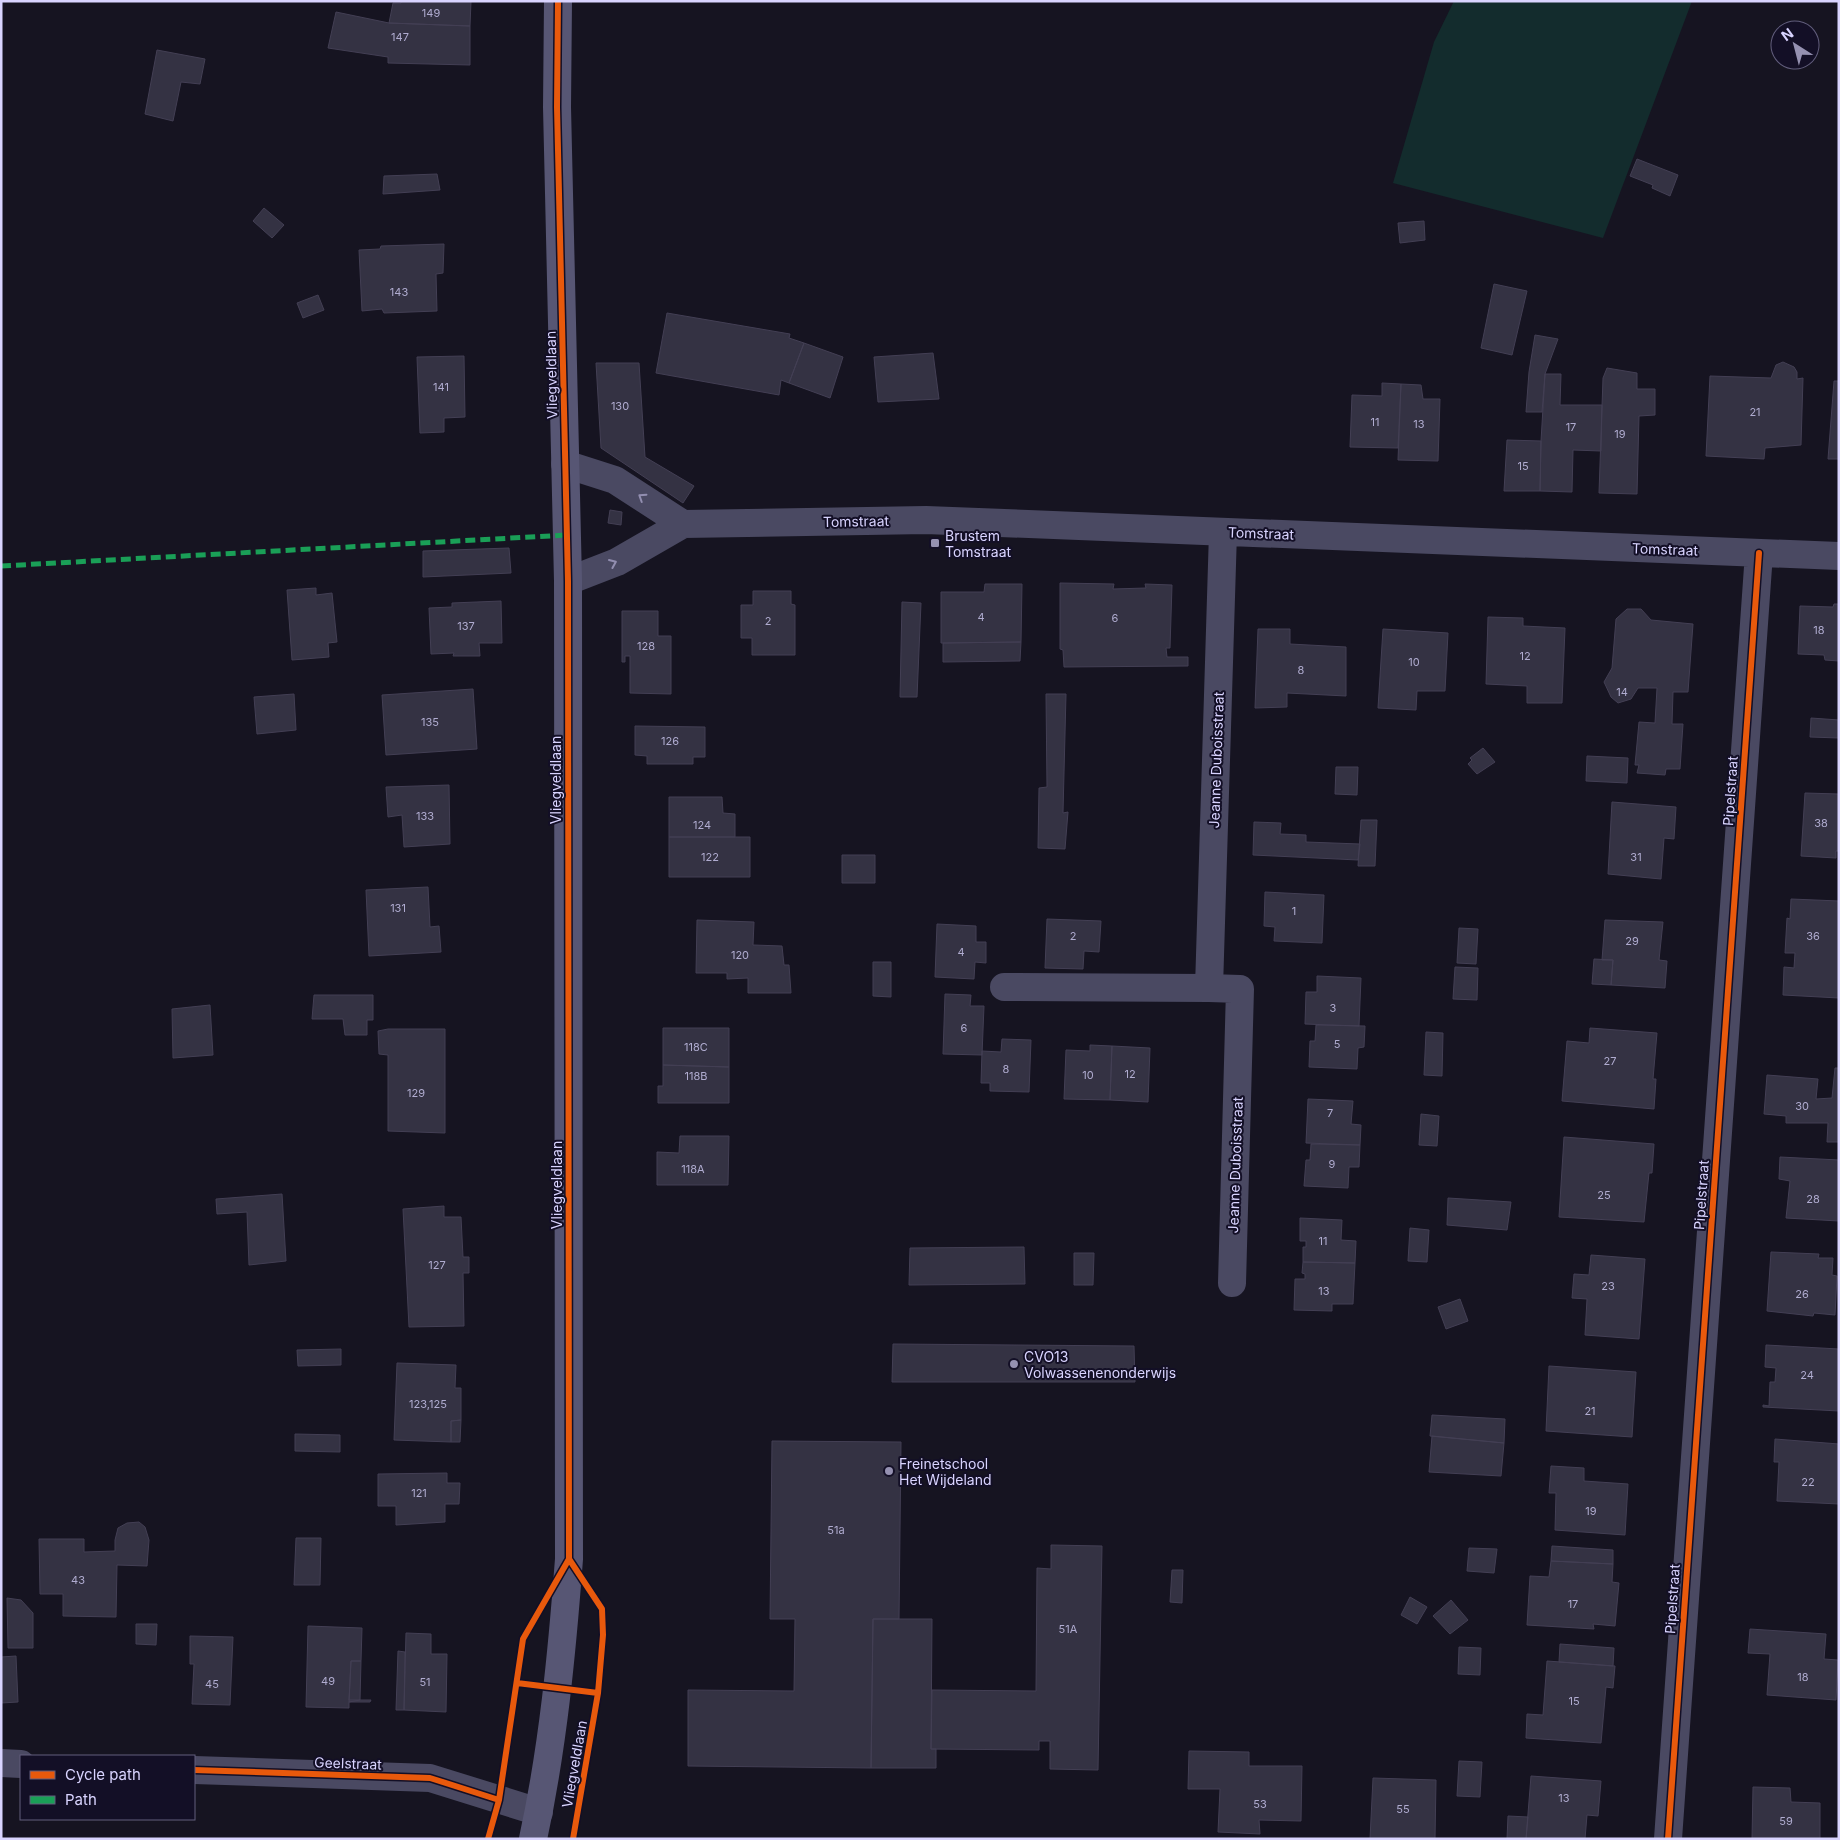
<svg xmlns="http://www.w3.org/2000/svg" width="1840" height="1840" font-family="Inter,sans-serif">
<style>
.green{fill:#132c2d}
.building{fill:#343243;stroke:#433f54}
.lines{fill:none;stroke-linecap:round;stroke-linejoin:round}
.street{stroke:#4a4962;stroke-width:28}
.secondary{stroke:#575674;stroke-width:28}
.quiet{stroke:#1a9f57;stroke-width:5;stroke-dasharray:10 5;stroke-linecap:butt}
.cycleway-casing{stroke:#130f26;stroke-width:9}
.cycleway{stroke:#e8590c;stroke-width:6}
.oneway{stroke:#928eb0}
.poi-dot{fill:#9591b1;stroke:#130f26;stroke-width:2}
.labels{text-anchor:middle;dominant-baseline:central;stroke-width:4;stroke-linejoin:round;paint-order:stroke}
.number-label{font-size:11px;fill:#b0acd0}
.street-label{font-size:14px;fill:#d9d4ff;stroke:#130f26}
.poi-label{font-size:14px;fill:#d9d4ff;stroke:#130f26;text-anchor:start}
</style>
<rect width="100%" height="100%" fill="#161421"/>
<path class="green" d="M1454 1H1692L1603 238 1393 183 1434 42Z"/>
<path class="building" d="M401 1H471L470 26 389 23 393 3H401Z
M336 12 389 23 470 26V65L388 63V57L328 48Z
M157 50 205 59 200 84 181 82 173 121 145 114Z
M1637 159 1678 175 1670 196 1652 188 1653 185 1630 176Z
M437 174 440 190 383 194 384 176Z
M264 208 284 225 272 238 253 221Z
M1424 221 1425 240 1400 243 1398 223Z
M444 244 443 273 436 274 437 311 384 313 382 309 362 311 359 250 380 249 381 246Z
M1494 284 1527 291 1512 355 1481 348Z
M318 295 324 310 303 318 297 303Z
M667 313 790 334 789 338 804 343 789 383 781 380 779 395 656 373Z
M1535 335 1558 339 1545 374 1542 412H1526L1529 372Z
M804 343 843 357 830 398 789 383Z
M933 353 939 399 878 402 874 357Z
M464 356 465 417 444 418V432L420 433 417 357Z
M1783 362 1794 367 1797 372V379L1803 378 1801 445 1765 448 1764 459 1706 456 1710 376 1771 378 1776 365Z
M596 363H639L645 457 694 486 683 503 601 448Z
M1607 368 1637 373V389H1655V415L1639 416 1637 494 1599 493 1603 378Z
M1545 374H1561L1560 405H1602L1601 451 1573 450 1572 492 1540 491 1541 441Z
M1834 381H1839V459H1828Z
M1382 383 1401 384 1398 448 1350 447 1352 395 1382 396Z
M1401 384 1421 385 1423 399H1440L1438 461 1398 460Z
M1507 440 1541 441 1540 491H1504Z
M610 510 622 512 621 525 608 523Z
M509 548 511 573 423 577V551Z
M1060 583 1114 584 1113 589 1146 588 1145 584 1172 585 1170 648H1166L1167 657H1188V666L1064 667 1063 650 1060 649Z
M985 584H1022L1021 642 941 643V592H984Z
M316 588V595L332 593 337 642 328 643 329 657 292 660 287 590Z
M753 591H791V604L795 605V655H752V638H741V605H753Z
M501 601 502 643H479L480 656H453L454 653 431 654 429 608 452 607V603Z
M902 602 921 603 917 697H900Z
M1834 604H1839V661L1825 660 1824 655 1798 654 1800 606 1833 607Z
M1627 609H1641L1651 620 1693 624 1688 692H1673L1672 724H1683L1680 769H1666L1665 775 1637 773 1639 765H1635L1639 722 1655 723 1657 688H1638L1631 699 1618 703 1611 697 1604 682 1612 668 1616 619Z
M622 611H658V636H671V694L630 693V656H625V662H622Z
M1488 617 1523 618V626L1565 628 1562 703H1527V686L1486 684Z
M1258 629H1290V644L1346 647V696L1287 693V707L1255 708Z
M1383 629 1448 633 1445 691H1417L1416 710 1378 708Z
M1021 642 1020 661 943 662V643Z
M473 689 477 749 386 755 382 695Z
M294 694 296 730 257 734 254 697Z
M1046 694H1066L1063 813 1068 812 1065 849 1038 848 1039 788 1047 787Z
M1811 718 1839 720V738L1810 737Z
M635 726 705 727V757H693V764H647V756L635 755Z
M1483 748 1495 762 1477 774 1468 764 1472 760 1470 758Z
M1587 756 1628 758 1627 783 1586 781Z
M1336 767H1358L1357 795 1335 794Z
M449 785 450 844 404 847 402 815 388 817 386 787Z
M1805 793 1839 794V851H1836V858L1801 856Z
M669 797H722L723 813 735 814V837H669Z
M1612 802 1676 807 1674 839 1664 838 1661 879 1608 874Z
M1361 820H1377L1375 866H1358Z
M1254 822 1281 823 1280 834 1306 835V842L1360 844 1358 860 1253 855Z
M669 837H750V877H669Z
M842 855H875V883H842Z
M428 887 430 927 439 926 441 952 369 956 366 890Z
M1265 892 1324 895 1322 943 1274 941 1275 927 1264 926Z
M1791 899 1839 901V998L1783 995 1784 967 1794 968 1795 953H1785L1787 918 1790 919Z
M1047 919 1101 921 1099 952 1084 951 1083 969 1045 968Z
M697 920 754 922 753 945 782 946 784 965H789L791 993H748V978L727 979V973H696Z
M1605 920 1663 922 1659 960 1667 961 1665 988 1611 985 1613 960H1602Z
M937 924 976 926V942H986V963L975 962 974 979 935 977Z
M1459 928 1478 929 1476 964 1457 963Z
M1594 959 1613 960 1611 985 1592 984Z
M873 962H891V997L873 996Z
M1455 967 1478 968 1477 1000 1453 999Z
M1317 976 1361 978 1359 1026 1305 1024 1306 992H1317Z
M945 994 971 995 970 1006H984L982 1055 943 1054Z
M314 995H373V1020H367V1035H345L343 1019H312Z
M210 1005 213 1055 173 1058 172 1009Z
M1316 1025 1365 1026 1364 1047 1358 1048 1357 1069 1309 1067 1310 1041H1315Z
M663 1028H729V1067L663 1065Z
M1590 1028 1657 1033 1653 1079H1656L1654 1109 1562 1101 1567 1041 1589 1043Z
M388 1029H445V1133L388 1131V1055L379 1054 378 1031Z
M1426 1032 1443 1033 1442 1076 1424 1075Z
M1002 1039 1031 1040 1029 1092 990 1091V1083H981L982 1051 1001 1052Z
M1090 1045 1112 1046 1110 1100 1064 1099 1066 1050 1090 1051Z
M1112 1046 1150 1048 1148 1102 1110 1100Z
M663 1065 729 1067V1103H658V1086H663Z
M1835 1068H1839V1142H1827L1828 1123H1786V1116L1764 1114 1767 1075 1818 1079 1816 1099 1832 1098Z
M1308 1099 1353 1101 1351 1124 1361 1125 1360 1145 1306 1143Z
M1421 1114 1439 1116 1437 1146 1419 1145Z
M680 1136H729L728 1185H657V1152L679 1153Z
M1564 1137 1654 1144 1652 1173H1649L1644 1222 1559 1217Z
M1311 1144 1360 1145 1359 1167H1349L1348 1188 1304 1186 1306 1160H1310Z
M1780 1157 1839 1160V1221L1786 1218 1790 1181 1779 1179Z
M282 1194 286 1261 249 1265 247 1212 217 1214 216 1199Z
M1448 1198 1511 1202 1507 1230 1447 1225Z
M444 1206V1217H461L463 1257H469V1273H463L464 1326 409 1327 403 1209Z
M1300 1218 1342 1220 1341 1240 1356 1241 1355 1263 1303 1262V1247H1306V1241H1300Z
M1410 1228 1429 1230 1427 1262 1408 1261Z
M1024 1247 1025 1284 909 1285 910 1248Z
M1771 1252 1819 1254 1818 1258H1833L1832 1275 1837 1276 1835 1315 1814 1313 1813 1316 1767 1311Z
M1074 1253H1094L1093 1285H1074Z
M1591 1255 1645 1259 1639 1339 1585 1335 1587 1299 1572 1298 1574 1274 1589 1275Z
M1303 1262 1355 1263 1353 1304H1332V1311L1294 1310 1295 1279H1305V1274L1302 1273Z
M1460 1299 1468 1321 1446 1329 1438 1307Z
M893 1344 1134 1346 1135 1382H892Z
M1766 1345 1839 1349V1411L1763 1407V1405L1769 1406 1770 1382H1775L1776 1368 1765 1367Z
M341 1349V1365L298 1366 297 1350Z
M397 1363 456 1365 455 1388H461V1420L451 1421V1442L394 1440Z
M1549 1366 1636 1372 1632 1437 1546 1431Z
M1432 1415 1505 1419 1504 1443 1430 1436Z
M461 1420 460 1442H451V1421Z
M295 1434 340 1435V1452L295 1451Z
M1432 1436 1504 1443 1501 1476 1429 1472Z
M1775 1439 1839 1444V1504L1777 1501 1779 1462H1774Z
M772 1441 901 1442 899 1619H873L871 1768 688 1766V1690L794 1691 795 1619H770Z
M1551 1466 1584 1468V1481L1628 1484 1625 1535 1555 1530 1556 1493H1549Z
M447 1473V1483H460L459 1504H445V1522L396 1525V1506H378V1474Z
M139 1522 145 1527 149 1540 147 1566 117 1565 116 1617 63 1616V1594H40L39 1539H84V1552L115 1551V1540L118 1528 127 1523Z
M296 1538H321L320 1585H294Z
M1051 1545 1102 1546 1098 1770 1050 1769V1741H1039V1750L931 1749 932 1690 1036 1691 1037 1568 1051 1569Z
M1552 1546 1613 1550V1564L1551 1561Z
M1469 1548 1497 1549 1494 1573 1467 1571Z
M1551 1561 1613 1564 1612 1582 1619 1583 1615 1626 1593 1624 1594 1629 1527 1625 1530 1576 1549 1577Z
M1172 1570H1183L1182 1603 1170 1602Z
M1410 1597 1427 1607 1417 1624 1401 1615Z
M7 1598 21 1600 33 1613V1648H8Z
M1451 1600 1468 1620 1450 1634 1433 1616Z
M873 1619H932L931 1749H936V1768H871Z
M136 1624H157L156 1645 136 1644Z
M308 1626 362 1628 361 1661H351L349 1700H371L370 1702H349V1708L306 1707Z
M1750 1629 1826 1634 1824 1659 1838 1660 1836 1700 1767 1695 1770 1654 1748 1653Z
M406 1633 431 1634V1654H447L446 1712 404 1710Z
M190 1636 233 1637 230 1705 192 1704 194 1664H190Z
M1560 1644 1614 1648 1613 1666 1559 1662Z
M1459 1647 1481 1648 1480 1675 1458 1674Z
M398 1651 405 1652 404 1710H396Z
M16 1656 18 1702 1 1703V1657Z
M351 1661H361L360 1700 349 1702Z
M1547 1661 1615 1666 1613 1688 1606 1687 1601 1743 1526 1738 1527 1714 1543 1715Z
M1189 1751 1249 1752V1766H1302L1301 1821 1259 1820 1260 1834 1218 1832 1220 1789H1188Z
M1459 1761 1482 1762 1480 1797 1457 1796Z
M1531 1776 1601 1781 1598 1816 1587 1815 1585 1839H1526Z
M1373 1778 1436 1780 1435 1839H1370Z
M1753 1787 1790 1788 1791 1802 1820 1803V1839H1752Z
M1508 1816 1528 1817 1526 1839H1507Z"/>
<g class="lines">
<path class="street" d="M565 464 615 480 683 524
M568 581 617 562 683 524 926 520 1839 556
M1004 987 1209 988 1240 989 1232 1283
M1209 988 1223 532
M1 1763 21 1764
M194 1770 430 1778 539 1812
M1668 1839 1759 553"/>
<path class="secondary" d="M533 1839C553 1747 562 1652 569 1559L568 581 557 107 558 1"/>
<path class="quiet" d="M1 566 567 535"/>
<g class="cycleway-casing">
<path id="cycleway" d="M569 1559 602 1609 603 1635 598 1693 573 1839
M517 1683 598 1693
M194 1770 430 1778 499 1800
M488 1839 499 1800 523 1639 569 1559 568 581 557 107 558 1
M1668 1839 1759 553"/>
</g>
<use href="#cycleway" class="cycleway"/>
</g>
<defs><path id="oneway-chevron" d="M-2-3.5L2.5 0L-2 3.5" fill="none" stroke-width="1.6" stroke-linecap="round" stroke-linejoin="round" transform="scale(1.25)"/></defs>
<g class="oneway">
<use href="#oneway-chevron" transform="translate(642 497) rotate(-147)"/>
<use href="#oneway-chevron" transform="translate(613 563) rotate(-23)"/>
</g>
<g class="poi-dot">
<rect x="930" y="538" width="10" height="10" rx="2.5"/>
<circle cx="1014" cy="1364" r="5"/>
<circle cx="889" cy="1471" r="5"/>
</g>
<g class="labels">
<g class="number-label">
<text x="431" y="13">149</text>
<text x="400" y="37">147</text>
<text x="399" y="292">143</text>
<text x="441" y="387">141</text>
<text x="620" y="406">130</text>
<text x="1755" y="412">21</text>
<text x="1375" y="422">11</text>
<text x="1419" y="424">13</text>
<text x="1571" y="427">17</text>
<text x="1620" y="434">19</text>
<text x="1523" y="466">15</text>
<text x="981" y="617">4</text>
<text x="1115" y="618">6</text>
<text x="768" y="621">2</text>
<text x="466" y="626">137</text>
<text x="1819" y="630">18</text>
<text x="646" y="646">128</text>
<text x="1525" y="656">12</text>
<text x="1414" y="662">10</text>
<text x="1301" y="670">8</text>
<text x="1622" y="692">14</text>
<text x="430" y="722">135</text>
<text x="670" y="741">126</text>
<text x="425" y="816">133</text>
<text x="1821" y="823">38</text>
<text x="702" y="825">124</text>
<text x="710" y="857">122</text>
<text x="1636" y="857">31</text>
<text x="398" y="908">131</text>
<text x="1294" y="911">1</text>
<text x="1073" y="936">2</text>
<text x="1813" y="936">36</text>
<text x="1632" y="941">29</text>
<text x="961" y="952">4</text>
<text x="740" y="955">120</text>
<text x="1333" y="1008">3</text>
<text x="964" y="1028">6</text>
<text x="1337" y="1044">5</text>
<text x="696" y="1047">118C</text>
<text x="1610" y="1061">27</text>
<text x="1006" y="1069">8</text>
<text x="1130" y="1074">12</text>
<text x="1088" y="1075">10</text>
<text x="696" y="1076">118B</text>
<text x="416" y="1093">129</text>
<text x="1802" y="1106">30</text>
<text x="1330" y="1113">7</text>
<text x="1332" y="1164">9</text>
<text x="693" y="1169">118A</text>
<text x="1604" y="1195">25</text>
<text x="1813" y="1199">28</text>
<text x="1323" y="1241">11</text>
<text x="437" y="1265">127</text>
<text x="1608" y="1286">23</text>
<text x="1324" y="1291">13</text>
<text x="1802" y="1294">26</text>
<text x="1807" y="1375">24</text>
<text x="428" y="1404">123,125</text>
<text x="1590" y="1411">21</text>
<text x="1808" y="1482">22</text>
<text x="419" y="1493">121</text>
<text x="1591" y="1511">19</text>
<text x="836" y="1530">51a</text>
<text x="78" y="1580">43</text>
<text x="1573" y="1604">17</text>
<text x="1068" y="1629">51A</text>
<text x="1803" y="1677">18</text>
<text x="328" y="1681">49</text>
<text x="425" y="1682">51</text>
<text x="212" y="1684">45</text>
<text x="1574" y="1701">15</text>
<text x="1564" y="1798">13</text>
<text x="1260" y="1804">53</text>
<text x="1403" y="1809">55</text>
<text x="1786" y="1821">59</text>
</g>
<g class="street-label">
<text transform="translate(551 375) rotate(-91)">Vliegveldlaan</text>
<text transform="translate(856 521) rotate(-1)">Tomstraat</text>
<text transform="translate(1261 533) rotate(2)">Tomstraat</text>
<text transform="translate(1665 549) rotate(2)">Tomstraat</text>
<text transform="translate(1216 760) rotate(-88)">Jeanne Duboisstraat</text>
<text transform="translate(555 780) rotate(-90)">Vliegveldlaan</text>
<text transform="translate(1730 791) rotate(-86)">Pipelstraat</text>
<text transform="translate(1235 1165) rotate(-88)">Jeanne Duboisstraat</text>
<text transform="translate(556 1185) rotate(-90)">Vliegveldlaan</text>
<text transform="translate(1701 1195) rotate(-86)">Pipelstraat</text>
<text transform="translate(1672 1599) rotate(-86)">Pipelstraat</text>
<text transform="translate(348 1763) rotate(2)">Geelstraat</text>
<text transform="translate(574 1764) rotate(-80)">Vliegveldlaan</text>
</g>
<g class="poi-label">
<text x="945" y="535">Brustem<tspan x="945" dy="16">Tomstraat</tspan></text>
<text x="1024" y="1356">CVO13<tspan x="1024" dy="16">Volwassenenonderwijs</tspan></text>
<text x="899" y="1463">Freinetschool<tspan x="899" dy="16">Het Wijdeland</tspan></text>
</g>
</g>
<rect width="1840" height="1840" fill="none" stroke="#d9d4ff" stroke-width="5"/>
<rect x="20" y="1755" width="175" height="65" fill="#130f26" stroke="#625e7d"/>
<rect x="30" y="1771" width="25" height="8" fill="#e8590c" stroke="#625e7d"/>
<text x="65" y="1780" font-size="15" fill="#d9d4ff">Cycle path</text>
<rect x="30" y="1796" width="25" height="8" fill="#1a9f57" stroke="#625e7d"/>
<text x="65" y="1805" font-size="15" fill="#d9d4ff">Path</text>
<g transform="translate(1795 45) rotate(324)"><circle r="24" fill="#130f26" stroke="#625e7d"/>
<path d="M0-4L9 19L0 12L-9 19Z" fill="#9591b1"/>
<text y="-8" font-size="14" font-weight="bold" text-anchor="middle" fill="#d9d4ff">N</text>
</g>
</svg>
